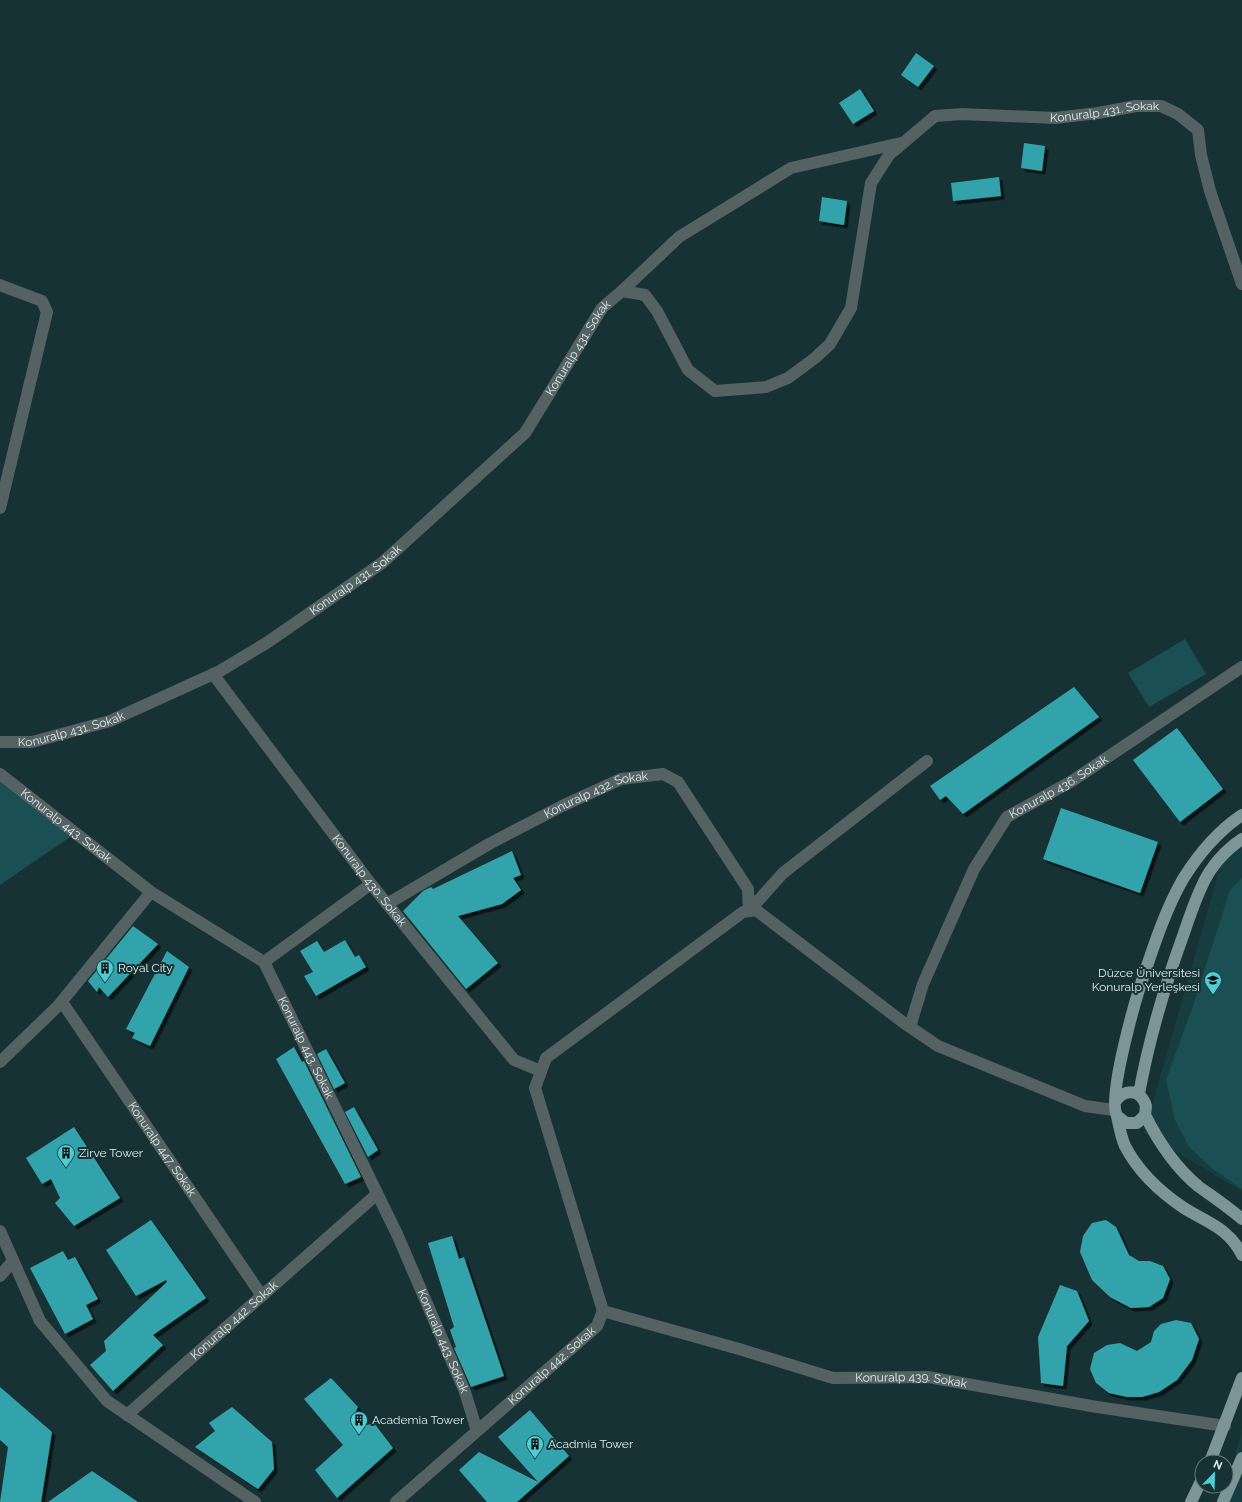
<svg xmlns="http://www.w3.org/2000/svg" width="1242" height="1502" font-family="Raleway,sans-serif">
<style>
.built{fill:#163e40}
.green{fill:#1a5054}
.building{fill:#33a3ab;filter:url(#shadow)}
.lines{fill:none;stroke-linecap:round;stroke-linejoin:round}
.minor{stroke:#556263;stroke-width:12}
.major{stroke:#7c9597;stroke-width:12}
.labels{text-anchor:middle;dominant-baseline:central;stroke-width:4;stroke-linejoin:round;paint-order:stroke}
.street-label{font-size:12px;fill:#dceced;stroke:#173234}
.poi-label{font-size:12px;fill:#dceced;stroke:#173234;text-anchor:start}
</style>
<defs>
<filter id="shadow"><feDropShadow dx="3.5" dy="3.5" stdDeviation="0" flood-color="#0009"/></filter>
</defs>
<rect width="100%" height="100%" fill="#173234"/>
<path class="built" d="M1242 848V1191L1144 1133 1223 857Z
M1242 1429V1502H1223Z"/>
<path class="green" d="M1185 639 1206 674 1149 707 1128 673Z
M0 779 73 835 0 885Z
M1242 878V1189L1213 1169 1189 1147 1175 1120 1166 1080 1194 1003 1230 890Z"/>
<path class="building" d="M916 53 934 66 918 87 901 75Z
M860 89 874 111 853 124 839 103Z
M1024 143 1045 146 1042 171 1021 168Z
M999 177 1001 196 953 201 951 183Z
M822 197 847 201 844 225 819 221Z
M1074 687 1099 717 963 814 946 796 940 800 930 786Z
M1177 728 1223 789 1180 822 1133 760Z
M1061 808 1158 842 1140 893 1043 859Z
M512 851 521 875 513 878 521 890 502 904 458 916 498 963 466 989 403 911 423 891 431 887 433 889Z
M133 926 158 944 108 997 99 987 97 992 88 981Z
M345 940 355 957 359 955 366 967 316 996 304 976 313 972 300 951 317 941 324 952Z
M167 951 189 967 150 1046 132 1038 135 1033 126 1029Z
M294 1047 302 1062 304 1061 361 1177 345 1184 276 1059Z
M326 1049 345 1083 334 1089 317 1054Z
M354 1107 378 1150 368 1157 345 1112Z
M74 1127 120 1198 74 1226 55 1203 60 1198 51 1179 42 1184 26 1158Z
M151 1220 206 1298 153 1335 163 1345 113 1391 90 1365 106 1351 104 1341 167 1282 166 1280 136 1296 106 1250Z
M1106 1220 1116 1227 1129 1255 1139 1261H1150L1163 1266 1170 1279 1163 1298 1149 1307 1131 1308 1110 1297 1092 1280 1080 1252 1083 1236 1092 1223Z
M452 1236 459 1259 464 1257 504 1376 471 1387 454 1348 456 1347 450 1330 454 1327 428 1243Z
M63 1251 68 1260 75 1257 98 1299 86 1305 93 1319 65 1334 30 1268Z
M1060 1285 1077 1291 1089 1321 1067 1346 1063 1386 1041 1383 1038 1337Z
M1176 1320 1191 1323 1199 1339 1192 1360 1177 1380 1159 1392 1142 1397H1127L1109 1393 1096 1383 1090 1369 1094 1353 1107 1345 1120 1343 1137 1351 1151 1342 1154 1331 1161 1324Z
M331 1378 358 1407 355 1413 367 1425 374 1423 393 1448 337 1498 315 1470 343 1445 304 1399Z
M0 1387 52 1432 41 1502H0L8 1447 0 1440Z
M232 1407 272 1442 274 1469 258 1489 195 1447 215 1431 209 1423Z
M530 1410 569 1456 517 1502H487L459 1470 479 1452 538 1482 498 1437Z
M92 1471 138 1502H48Z"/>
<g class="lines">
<g class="minor">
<path d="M0 285 42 301 47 312 0 508"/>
<path d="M622 291 679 237 791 168 901 143"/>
<path id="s1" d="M213 674 371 884 514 1060 541 1071"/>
<path id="s2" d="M0 742H32L110 721 220 671 268 642 382 563 525 433 602 308 622 291 645 295 657 311 688 370 715 391 766 387 788 378 815 358 830 344 851 308 871 183 889 155 935 116 962 114 1055 118 1098 113 1136 106H1161L1178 114 1198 130 1201 155 1210 191 1242 284"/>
<path id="s3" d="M0 774 151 892 264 962 397 1234 465 1392 477 1431"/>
<path id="s4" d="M387 904 489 844 562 806 621 779 663 774 678 782 748 889 749 911"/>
<path d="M749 911 783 873 927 761"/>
<path d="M264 962 371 884"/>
<path id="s5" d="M62 1002 262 1296"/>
<path id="s6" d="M910 1027 923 984 974 869 1007 817 1072 781 1242 667"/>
<path d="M0 1062 58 1006 151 892"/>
<path d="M0 1231 40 1321 107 1401 255 1502"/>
<path d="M0 1276 13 1261"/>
<path id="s7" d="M603 1311 739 1349 833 1378 928 1377 1097 1407 1225 1426"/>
<path id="s8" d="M127 1415 377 1194"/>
<path id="s9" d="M396 1502 597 1326 603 1311 535 1088 546 1058 743 912 756 910 904 1023 938 1046 1085 1106 1114 1110"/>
</g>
<path class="major" d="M1139 1094C1149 1039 1165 985 1184 933 1190 915 1200 886 1210 871 1218 859 1230 847 1242 839
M1115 1102C1124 1088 1141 1089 1146 1106L1145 1115 1137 1123H1126L1117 1116C1107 1097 1137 993 1146 969 1156 939 1167 907 1183 879 1198 855 1218 831 1242 815
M1145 1115C1158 1141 1175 1167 1198 1186 1213 1197 1228 1207 1242 1219
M1117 1116C1119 1126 1121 1137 1125 1146 1138 1171 1160 1192 1184 1208 1206 1222 1229 1228 1242 1255
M1210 1462 1242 1378
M1191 1502 1202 1479
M1223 1502 1242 1458"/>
</g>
<defs>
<g id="building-pin" transform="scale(0.9)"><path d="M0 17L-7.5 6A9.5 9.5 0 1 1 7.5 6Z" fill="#51ccd5" stroke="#173234"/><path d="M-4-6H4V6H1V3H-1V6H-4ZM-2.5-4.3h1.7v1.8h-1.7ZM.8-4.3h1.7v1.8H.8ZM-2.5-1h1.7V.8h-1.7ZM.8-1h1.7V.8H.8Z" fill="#111"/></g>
<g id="university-pin" transform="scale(0.9)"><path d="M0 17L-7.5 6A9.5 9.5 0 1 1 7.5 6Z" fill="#51ccd5" stroke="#173234"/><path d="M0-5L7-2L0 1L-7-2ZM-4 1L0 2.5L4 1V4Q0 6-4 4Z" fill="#111"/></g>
</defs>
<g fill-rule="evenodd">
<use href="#building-pin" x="105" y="968"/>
<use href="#university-pin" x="1213" y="980"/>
<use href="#building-pin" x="66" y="1153"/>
<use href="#building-pin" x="359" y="1420"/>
<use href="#building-pin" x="535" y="1444"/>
</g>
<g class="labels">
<g class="street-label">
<text stroke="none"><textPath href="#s2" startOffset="1500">Konuralp 431. Sokak</textPath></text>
<text stroke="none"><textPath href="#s2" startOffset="722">Konuralp 431. Sokak</textPath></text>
<text stroke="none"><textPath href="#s2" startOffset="397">Konuralp 431. Sokak</textPath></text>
<text stroke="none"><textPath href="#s2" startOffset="73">Konuralp 431. Sokak</textPath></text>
<text stroke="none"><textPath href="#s6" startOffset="292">Konuralp 436. Sokak</textPath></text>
<text stroke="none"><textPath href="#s4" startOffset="237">Konuralp 432. Sokak</textPath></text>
<text stroke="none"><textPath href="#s3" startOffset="84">Konuralp 443. Sokak</textPath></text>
<text stroke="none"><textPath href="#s1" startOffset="259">Konuralp 430. Sokak</textPath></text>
<text stroke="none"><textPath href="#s3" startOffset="420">Konuralp 443. Sokak</textPath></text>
<text stroke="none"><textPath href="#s5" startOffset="178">Konuralp 447. Sokak</textPath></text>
<text stroke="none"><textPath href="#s8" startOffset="143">Konuralp 442. Sokak</textPath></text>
<text stroke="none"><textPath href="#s3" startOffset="744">Konuralp 443. Sokak</textPath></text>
<text stroke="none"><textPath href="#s9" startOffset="207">Konuralp 442. Sokak</textPath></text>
<text stroke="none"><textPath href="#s7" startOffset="318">Konuralp 439. Sokak</textPath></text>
</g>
<g class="poi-label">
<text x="118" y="968">Royal City</text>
<text x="1200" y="973" text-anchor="end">Düzce Üniversitesi<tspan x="1200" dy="14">Konuralp Yerleşkesi</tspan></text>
<text x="79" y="1153">Zirve Tower</text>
<text x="372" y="1420">Academia Tower</text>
<text x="548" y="1444">Acadmia Tower</text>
</g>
</g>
<g transform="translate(1214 1474) rotate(23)"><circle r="19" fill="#173234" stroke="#667c7e"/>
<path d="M0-3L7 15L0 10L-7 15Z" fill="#51ccd5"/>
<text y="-6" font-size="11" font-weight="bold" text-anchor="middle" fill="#dceced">N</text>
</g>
</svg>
